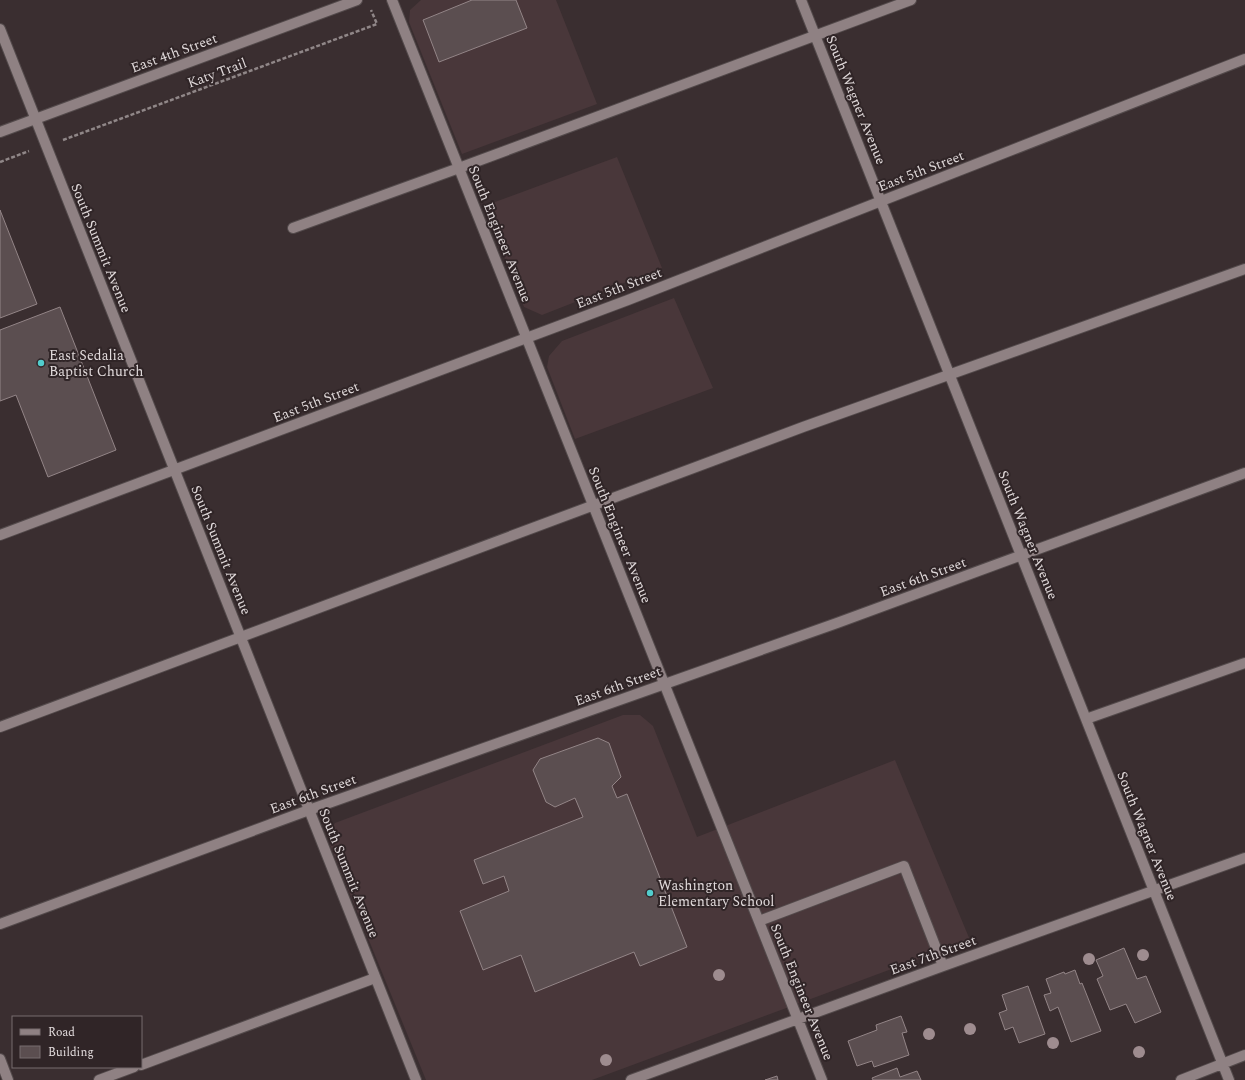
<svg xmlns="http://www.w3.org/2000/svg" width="1245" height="1080" font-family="Spectral,serif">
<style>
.built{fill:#49373a}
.building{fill:#5b4e50;stroke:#938587}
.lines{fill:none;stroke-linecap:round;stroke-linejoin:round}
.minor-casing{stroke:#534a4b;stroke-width:12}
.path{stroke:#908788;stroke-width:2.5;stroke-dasharray:4 2;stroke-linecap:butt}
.minor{stroke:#8f8183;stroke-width:10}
.tree{fill:#9e8c8f}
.poi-dot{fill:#52cdcd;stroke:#302527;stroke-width:1.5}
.labels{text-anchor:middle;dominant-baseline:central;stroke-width:4;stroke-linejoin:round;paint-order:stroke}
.street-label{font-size:14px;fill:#e1dadb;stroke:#302527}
.poi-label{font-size:14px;fill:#e1dadb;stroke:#302527;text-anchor:start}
</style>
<rect width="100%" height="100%" fill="#3a2e30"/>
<path class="built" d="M421 0H556L597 104 462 154 409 22 410 10Z
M617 157 662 268 542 315 524 307 484 206Z
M674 298 713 388 575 439 547 367 549 356 562 341Z
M623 715H640L653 726 697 837 895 760 970 940 592 1080H426L330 845 329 832 335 823Z"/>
<path class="building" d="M472 0H516L527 28 439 62 423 20Z
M0 210 37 304 0 318Z
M60 307 116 450 48 477 16 395 0 401V330Z
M598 738 609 743 621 777 612 786 617 798 627 794 687 947 640 966 634 952 535 992 521 955 483 970 460 911 509 891 504 876 483 884 474 860 583 817 575 798 555 807 546 802 533 770 540 759Z
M1124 948 1137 979 1146 976 1161 1012 1135 1023 1126 1004 1110 1010 1097 979 1103 976 1096 960Z
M1075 970 1080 984 1082 983 1101 1031 1071 1042 1058 1007 1050 1011 1044 995 1051 993 1046 979 1064 972 1065 974Z
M1028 986 1045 1034 1019 1043 1013 1027 1005 1030 999 1013 1007 1010 1002 995Z
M901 1016 907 1032 902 1033 909 1055 874 1067 872 1061 857 1066 848 1041 877 1030 876 1025Z
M897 1068 900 1077 917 1071 921 1080H873L872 1078Z
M777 1076 778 1080H765Z"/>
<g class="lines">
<g class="minor-casing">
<path id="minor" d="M392 0 822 1080
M801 0 1229 1080
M0 29 416 1080
M0 132 357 0
M293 228 459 168 911 0
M0 535 628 300 1245 59
M1086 719 1245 663
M0 727 803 427 1245 269
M759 921 904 866 943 966
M0 924 309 810 837 623 1245 473
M0 1059 8 1080
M141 1065 375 978
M99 1080 134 1067
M631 1080 943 966 1245 858
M1181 1080 1245 1055"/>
</g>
<path class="path" d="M63 140 377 24 371 10
M0 162 29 151"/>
<use href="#minor" class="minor"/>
</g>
<g class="tree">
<circle cx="1143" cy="955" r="6"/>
<circle cx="1089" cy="959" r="6"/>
<circle cx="719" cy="975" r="6"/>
<circle cx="970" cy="1029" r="6"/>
<circle cx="929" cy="1034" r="6"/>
<circle cx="1053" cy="1043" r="6"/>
<circle cx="1139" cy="1052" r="6"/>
<circle cx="606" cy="1060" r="6"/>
</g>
<g class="poi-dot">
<circle cx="41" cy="363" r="4"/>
<circle cx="650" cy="893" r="4"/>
</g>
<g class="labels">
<g class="street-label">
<text transform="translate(174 53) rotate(-20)">East 4th Street</text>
<text transform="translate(217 73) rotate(-20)">Katy Trail</text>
<text transform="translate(856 100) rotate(68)">South Wagner Avenue</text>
<text transform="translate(921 171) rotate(-21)">East 5th Street</text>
<text transform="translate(500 234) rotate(68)">South Engineer Avenue</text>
<text transform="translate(101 248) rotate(68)">South Summit Avenue</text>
<text transform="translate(619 288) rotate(-21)">East 5th Street</text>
<text transform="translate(316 402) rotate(-21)">East 5th Street</text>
<text transform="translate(620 535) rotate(68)">South Engineer Avenue</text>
<text transform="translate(1028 535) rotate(68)">South Wagner Avenue</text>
<text transform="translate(221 550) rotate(68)">South Summit Avenue</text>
<text transform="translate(923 577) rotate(-20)">East 6th Street</text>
<text transform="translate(618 686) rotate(-20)">East 6th Street</text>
<text transform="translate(313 794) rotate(-20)">East 6th Street</text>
<text transform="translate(1147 836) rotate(68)">South Wagner Avenue</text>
<text transform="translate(349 873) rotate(68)">South Summit Avenue</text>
<text transform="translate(933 955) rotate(-20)">East 7th Street</text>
<text transform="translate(802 992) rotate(68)">South Engineer Avenue</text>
</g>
<g class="poi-label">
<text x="49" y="355">East Sedalia<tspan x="49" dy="16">Baptist Church</tspan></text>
<text x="658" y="885">Washington<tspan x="658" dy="16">Elementary School</tspan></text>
</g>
</g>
<rect x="12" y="1016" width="130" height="52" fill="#302527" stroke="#776d6f"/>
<rect x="20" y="1029" width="20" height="6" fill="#8f8183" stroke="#776d6f"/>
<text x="48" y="1036" font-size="12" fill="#e1dadb">Road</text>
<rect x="20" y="1046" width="20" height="12" fill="#5b4e50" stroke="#776d6f"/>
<text x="48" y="1056" font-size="12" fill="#e1dadb">Building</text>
</svg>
